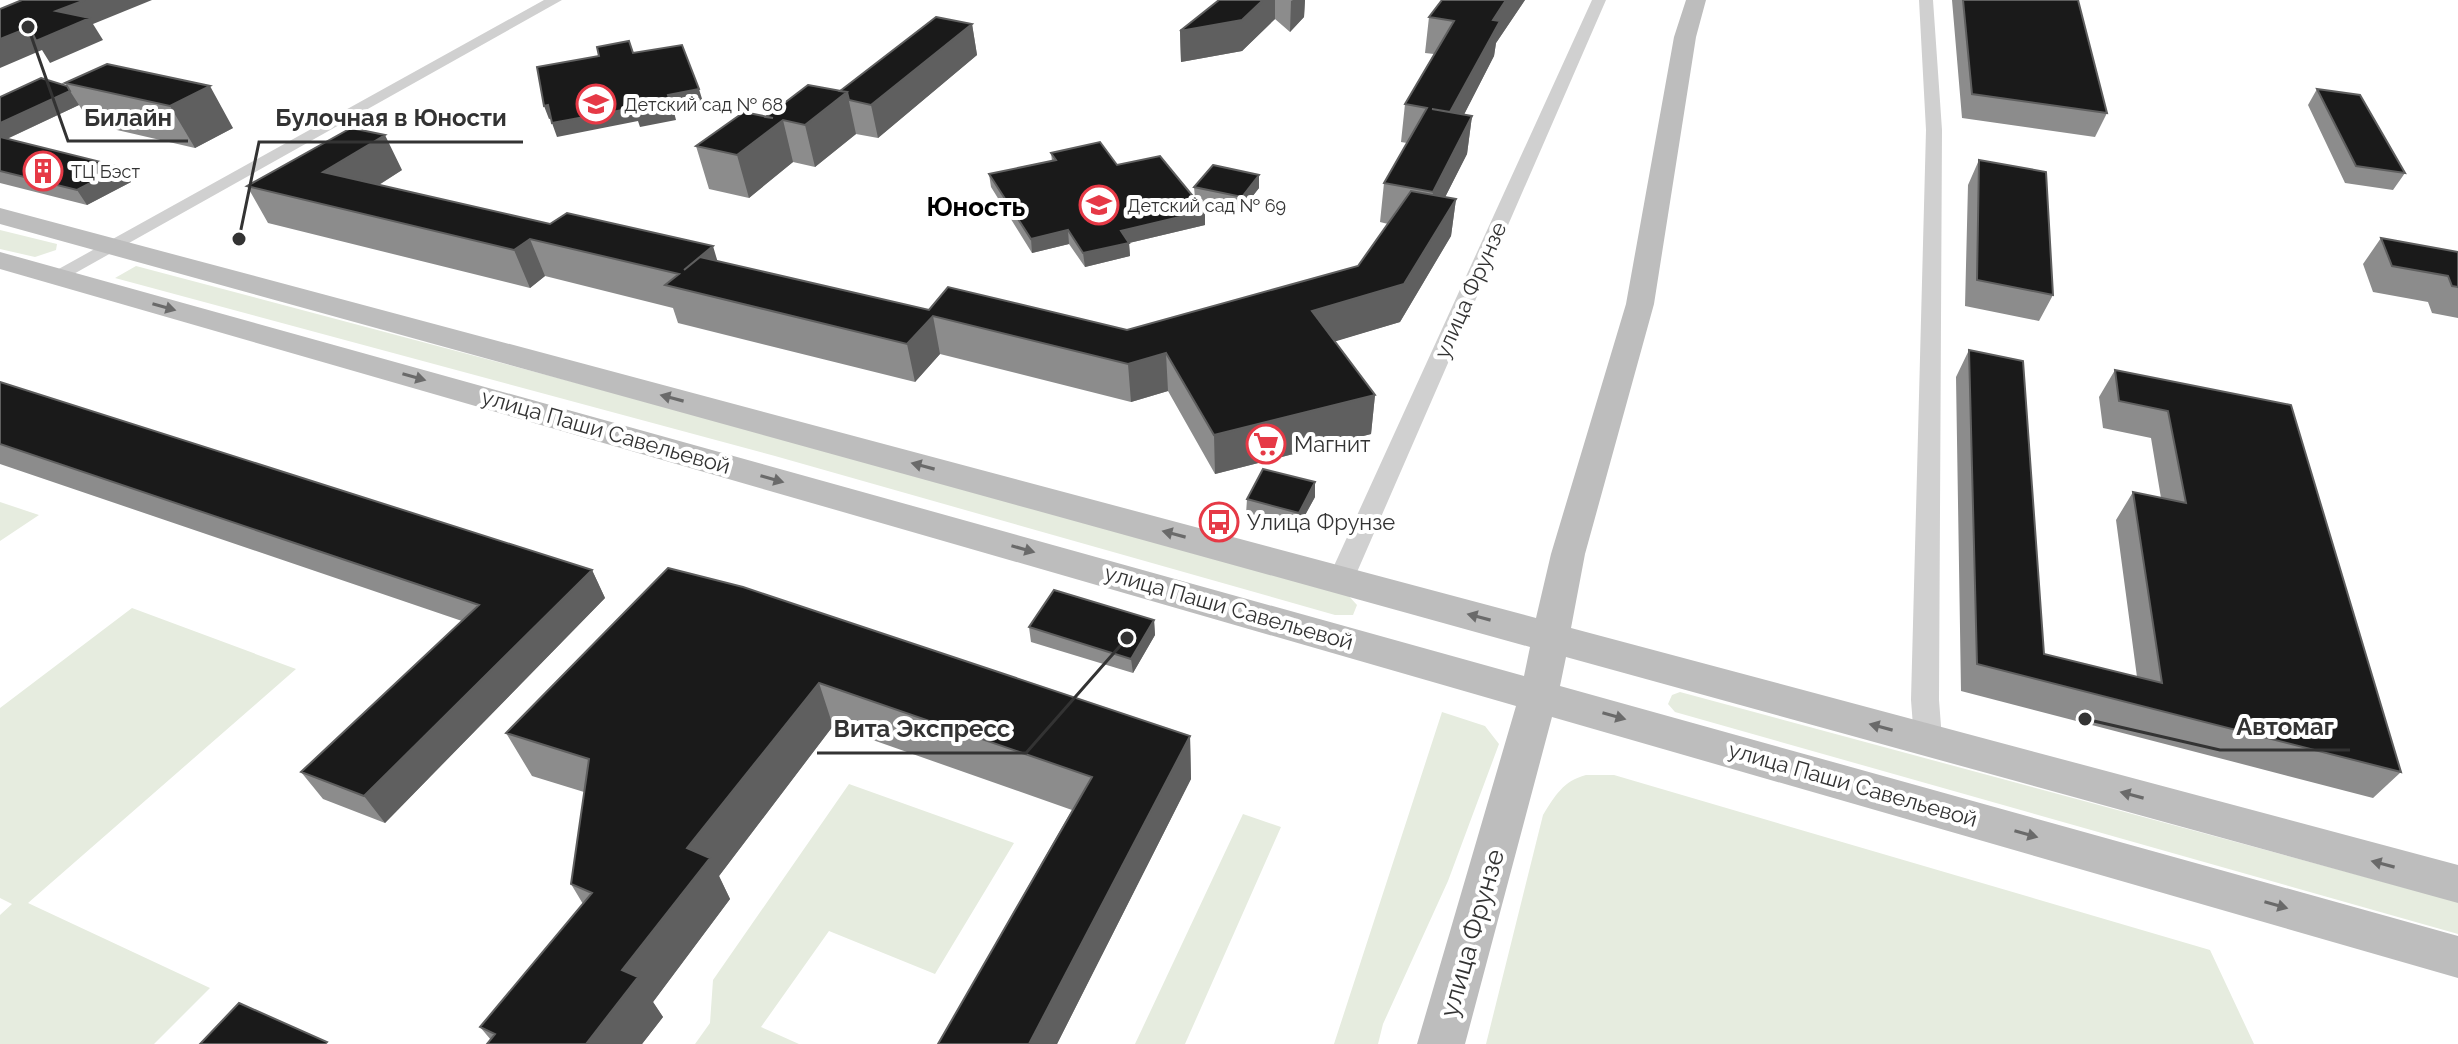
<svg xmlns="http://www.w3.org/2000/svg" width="2458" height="1044" font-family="Raleway,sans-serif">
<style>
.green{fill:#e6ecdf}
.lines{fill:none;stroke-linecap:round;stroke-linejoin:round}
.street{fill:#d0d0d0;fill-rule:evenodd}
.secondary{fill:#bdbdbd;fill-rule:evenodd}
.wall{fill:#8c8c8c}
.shaded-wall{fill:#5f5f5f}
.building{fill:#1a1a1a;stroke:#5f5f5f;stroke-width:2}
.oneway{fill:#6a6a6a}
.labels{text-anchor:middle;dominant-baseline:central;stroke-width:8;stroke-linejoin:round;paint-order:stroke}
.far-poi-label{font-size:18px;fill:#333;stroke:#fff;text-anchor:start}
.street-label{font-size:22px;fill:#333;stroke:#fff}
.poi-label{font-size:22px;fill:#333;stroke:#fff;text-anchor:start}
.far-district-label{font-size:26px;font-weight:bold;fill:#000;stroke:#fff}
.near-street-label{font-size:26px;fill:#333;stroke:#fff}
.leader{fill:none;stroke:#333;stroke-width:3}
.callout-dot{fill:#333;stroke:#fff;stroke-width:3}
.callout-label{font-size:24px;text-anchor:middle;font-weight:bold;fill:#333;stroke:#fff;stroke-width:8;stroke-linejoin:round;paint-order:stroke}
</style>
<rect width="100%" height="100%" fill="#fff"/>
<path class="green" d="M0 230 57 244 56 250 35 257 0 249Z
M136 266 788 439 1347 594 1357 605 1353 615H1335L775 456 115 278Z
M0 502 39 515 0 541Z
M132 608 296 669 28 903 210 988 154 1044H0V915L12 904 0 898V708Z
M1680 692 2458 902V934L1675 712 1668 704 1672 695Z
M1442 712 1485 726 1499 744 1448 881 1383 1024 1378 1044H1334Z
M1586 775H1614L2210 950 2254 1044H1486L1543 815C1555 796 1563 781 1586 775Z
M849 784 1014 843 935 974 829 931 761 1027 799 1044H695L710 1023 713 980Z
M1243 814 1281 827 1185 1044H1135Z"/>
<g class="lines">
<path class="street" d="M544 0H562L63 280H49L46 276Z
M1592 0H1606L1354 579 1350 585H1332L1328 579Z
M1919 0H1933L1942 130 1939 700 1942 739 1938 747 1928 750 1918 747 1914 739 1911 700 1926 130Z"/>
<path class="secondary" d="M1686 0H1706L1696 37 1654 304 1585 554 1571 628 2458 865V903L1566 657 1560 686 2458 936V978L1552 717 1465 1044H1417L1516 706 0 269V252L1524 676 1530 647 0 224V208L1536 618 1551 554 1626 304 1674 37Z"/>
</g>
<path class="wall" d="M1219 0H1305L1304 17 1290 32 1275 19 1242 51 1181 62 1180 31Z
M1442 0H1525L1496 43 1494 56 1464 114 1472 116 1467 154 1445 197 1456 199 1451 236 1400 322 1335 341 1375 395 1371 434 1215 474 1168 391 1131 402 940 354 915 382 678 323 673 308 545 276 530 288 268 223 247 186 402 170 379 185 550 224 717 261 929 310 1127 330 1358 266 1388 224 1380 222 1384 183 1407 143 1401 142 1405 104 1434 54 1425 53 1429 17Z
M1952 0H2078L2107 113 2095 137 1962 118Z
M972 24 977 55 878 138 856 134 815 167 793 162 749 198 709 189 696 146 766 117 840 91Z
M107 64 233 128 195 148 91 124 79 105 7 139 121 167 131 182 87 205 0 183V97L67 86 65 83Z
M2317 89 2405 173 2393 190 2345 183 2308 105Z
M1051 153 1117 165 1195 198 1194 187 1259 175V188L1241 211 1197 201 1205 225 1129 243 1130 256 1085 267 1069 244 1032 253 991 187 989 174 1052 161Z
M1979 160 2053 295 2039 321 1965 306 1968 185Z
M2381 238 2458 252V318L2432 313 2428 302 2373 292 2363 264Z
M1969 350 2044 654 2137 677 2116 520 2133 492 2161 498 2151 438 2103 428 2099 397 2115 370 2291 405 2401 772 2373 798 1961 691 1956 377Z
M0 382 592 570 605 598 385 823 323 799 301 772 462 621 0 464Z
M1315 497 1298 528 1246 514 1247 499Z
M743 587 1190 736 1191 779 1057 1044H938L1072 810 833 726 719 876 730 899 653 1002 663 1017 642 1044H487L491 1040 480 1027 583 904 571 884 584 792 532 776 506 733Z
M1154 620 1155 635 1133 673 1031 642 1029 627Z"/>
<path class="shaded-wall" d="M85 0H152L93 24 103 40 50 63 42 50 0 68V39L56 11Z
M1263 0H1275V19L1242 51 1181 62 1180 31Z
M1293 0H1305L1304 17 1290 32 1291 1Z
M1506 0H1525L1496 43 1494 56 1446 150 1450 112 1493 20Z
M972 24 977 55 878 138 871 105Z
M210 86 233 128 195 148 170 106Z
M699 89 703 102 673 108 676 120 640 127 638 121 557 137 552 123 668 95Z
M70 91 79 105 0 142V123Z
M847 92 856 134 815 167 805 125Z
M548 105 553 118 549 119 544 106Z
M1472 116 1467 154 1428 231 1433 192Z
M783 120 793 162 749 198 737 155Z
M385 135 402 170 342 208 323 172Z
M121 167 131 182 87 205 77 190Z
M1259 175V188L1241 211 1242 197Z
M1456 199 1451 236 1400 322 1310 349 1312 311Z
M1205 211V225L1129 243 1130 256 1085 267 1083 253 1121 231Z
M1068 230 1069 244 1032 253 1031 239Z
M530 239 545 276 530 288 514 250Z
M713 246 724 283 684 270Z
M933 316 940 354 915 382 907 344Z
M1166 353 1168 391 1131 402 1128 364Z
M1375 395 1371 434 1215 474 1214 435Z
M1315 482V497L1298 528 1299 513Z
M592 570 605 598 385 823 364 796Z
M1154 620 1155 635 1133 673 1131 659Z
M819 683 833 726 719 876 730 899 653 1002 663 1017 642 1044H586L622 970 687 848Z
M1190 736 1191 779 1057 1044H1029Z"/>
<path class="building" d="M22 0H85L56 11 90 18 36 41 30 27 0 39V9Z
M1219 0H1263L1242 20 1180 31Z
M1442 0H1506L1493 20 1500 21 1450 112 1432 109 1472 116 1433 192 1384 183 1427 108 1405 104 1454 21 1429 17Z
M1963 0H2078L2107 113 1972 94Z
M936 17 972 24 871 105 849 100 847 92 840 91Z
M629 41 633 53 682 45 699 89 668 95 672 107 636 114 634 108 552 123 548 105 544 106 537 67 599 56 597 47Z
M107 64 210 86 170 106 65 83Z
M41 78 67 86 70 91 0 123V97Z
M808 85 847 92 805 125 783 120 737 155 696 146 744 112 773 118 766 117Z
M2317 89 2360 95 2405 173 2356 166Z
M351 128 385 135 323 172 550 224 567 213 713 246 684 270 700 257 929 310 948 287 1127 330 1358 266 1411 191 1456 199 1404 284 1312 311 1375 395 1214 435 1166 353 1128 364 933 316 907 344 665 285 679 274 530 239 514 250 247 186Z
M0 137 121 167 77 190 0 171Z
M1100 142 1117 165 1160 156 1205 211 1121 231 1129 243 1083 253 1068 230 1031 239 989 174 1056 160 1051 153Z
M1979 160 2046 172 2053 295 1977 280Z
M1213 165 1259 175 1242 197 1194 187Z
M2381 238 2458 252V287L2452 286 2448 276 2392 266Z
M1969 350 2023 361 2044 654 2162 683 2133 492 2186 503 2168 411 2119 401 2115 370 2291 405 2401 772 1977 664Z
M0 382 592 570 364 796 301 772 479 605 0 444Z
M1263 469 1315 482 1299 513 1247 499Z
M668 568 743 587 1190 736 1029 1044H938L1092 777 819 683 687 848 710 858 622 970 638 977 586 1044H487L495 1034 480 1027 592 893 571 884 589 759 506 733Z
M1054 590 1154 620 1131 659 1029 627Z
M239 1003 327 1042 325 1044H200Z"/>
<defs><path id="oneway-solid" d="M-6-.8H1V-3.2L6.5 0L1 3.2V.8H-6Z" transform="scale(2)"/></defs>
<g class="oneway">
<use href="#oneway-solid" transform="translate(164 307) rotate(16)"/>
<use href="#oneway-solid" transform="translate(414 377) rotate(16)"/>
<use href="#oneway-solid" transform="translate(672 398) rotate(-165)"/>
<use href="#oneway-solid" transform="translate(923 466) rotate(-165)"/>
<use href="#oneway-solid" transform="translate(772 479) rotate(16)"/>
<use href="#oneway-solid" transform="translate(1174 534) rotate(-165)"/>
<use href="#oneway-solid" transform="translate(1023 549) rotate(16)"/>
<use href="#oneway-solid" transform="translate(1479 617) rotate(-165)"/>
<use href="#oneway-solid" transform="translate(1614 716) rotate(16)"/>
<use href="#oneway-solid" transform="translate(1881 727) rotate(-165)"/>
<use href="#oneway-solid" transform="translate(2132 795) rotate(-165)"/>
<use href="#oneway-solid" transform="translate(2026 834) rotate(16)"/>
<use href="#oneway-solid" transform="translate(2383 864) rotate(-165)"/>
<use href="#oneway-solid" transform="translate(2276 905) rotate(16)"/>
</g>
<defs>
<g id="school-ring" transform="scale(2)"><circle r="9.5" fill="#fff" stroke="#e63946" stroke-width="1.5"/><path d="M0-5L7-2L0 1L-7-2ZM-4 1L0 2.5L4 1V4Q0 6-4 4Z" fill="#e63946"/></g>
<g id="building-ring" transform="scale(2)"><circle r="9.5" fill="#fff" stroke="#e63946" stroke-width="1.5"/><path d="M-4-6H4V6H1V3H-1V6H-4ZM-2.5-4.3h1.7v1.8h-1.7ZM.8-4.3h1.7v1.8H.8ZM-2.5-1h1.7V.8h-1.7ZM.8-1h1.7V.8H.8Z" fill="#e63946"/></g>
<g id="supermarket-ring" transform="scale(2)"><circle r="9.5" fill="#fff" stroke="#e63946" stroke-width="1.5"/><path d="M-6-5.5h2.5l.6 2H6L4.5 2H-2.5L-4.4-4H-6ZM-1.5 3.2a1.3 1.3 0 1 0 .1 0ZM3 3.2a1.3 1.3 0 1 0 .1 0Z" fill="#e63946"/></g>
<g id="bus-ring" transform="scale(2)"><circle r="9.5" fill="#fff" stroke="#e63946" stroke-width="1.5"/><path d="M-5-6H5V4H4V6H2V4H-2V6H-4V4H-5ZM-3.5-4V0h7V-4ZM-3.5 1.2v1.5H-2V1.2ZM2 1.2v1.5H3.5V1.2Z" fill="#e63946"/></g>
</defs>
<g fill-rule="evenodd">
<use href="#school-ring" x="596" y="104"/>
<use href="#building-ring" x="43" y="171"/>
<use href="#school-ring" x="1099" y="205"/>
<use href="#supermarket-ring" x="1266" y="444"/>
<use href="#bus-ring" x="1219" y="522"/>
</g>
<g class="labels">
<g class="far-poi-label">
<text x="624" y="104">Детский сад № 68</text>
<text x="71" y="171">ТЦ Бэст</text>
<text x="1127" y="205">Детский сад № 69</text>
</g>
<g class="street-label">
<text transform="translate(1470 290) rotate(-66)">улица Фрунзе</text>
<text transform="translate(606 431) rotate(16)">улица Паши Савельевой</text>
<text transform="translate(1229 607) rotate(16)">улица Паши Савельевой</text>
<text transform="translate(1853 784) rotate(16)">улица Паши Савельевой</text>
</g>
<g class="poi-label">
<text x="1294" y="444">Магнит</text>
<text x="1247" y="522">Улица Фрунзе</text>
</g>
<g class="far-district-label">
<text x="976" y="207">Юность</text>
</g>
<g class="near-street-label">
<text transform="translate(1472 933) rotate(-74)">улица Фрунзе</text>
</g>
</g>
<path class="leader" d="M28 27L68 141H188M239 239L259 142H523M2085 719L2220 750H2350M1127 638L1026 753H817"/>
<g class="callout-dot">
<circle cx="28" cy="27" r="8"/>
<circle cx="239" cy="239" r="8"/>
<circle cx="2085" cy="719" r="8"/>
<circle cx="1127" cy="638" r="8"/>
</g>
<g class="callout-label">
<text x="128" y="126">Билайн</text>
<text x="391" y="126">Булочная в Юности</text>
<text x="2285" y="735">Автомаг</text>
<text x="922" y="737">Вита Экспресс</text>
</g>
</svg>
